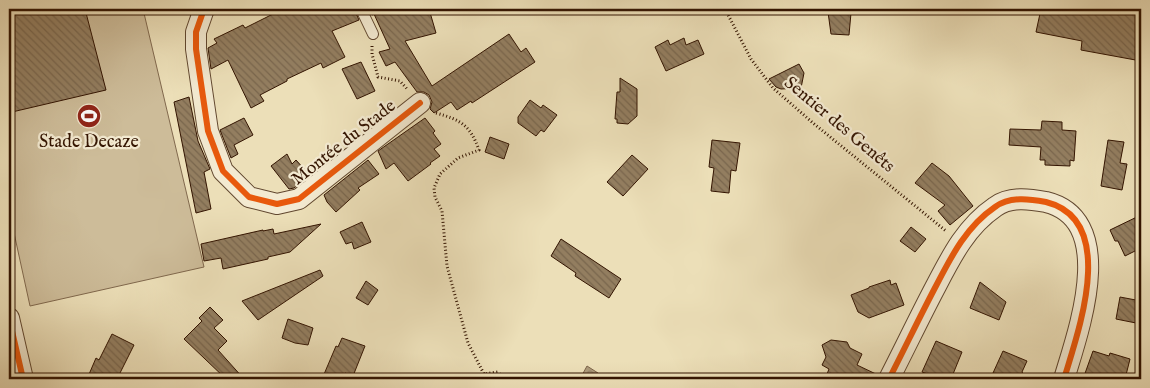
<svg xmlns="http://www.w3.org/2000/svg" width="1150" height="388" font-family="'IM FELL English',serif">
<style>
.pitch{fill:#cdbc99;stroke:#80684d}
.water{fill:url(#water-ripples);stroke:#7c644a}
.building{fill:url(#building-back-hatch);stroke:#331401}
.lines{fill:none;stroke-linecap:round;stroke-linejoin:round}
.service-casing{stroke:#61472f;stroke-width:12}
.minor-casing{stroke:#61472f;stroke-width:22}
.path{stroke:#331401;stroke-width:3;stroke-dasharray:1 2.5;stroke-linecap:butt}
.service{stroke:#f3ead1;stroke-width:10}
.minor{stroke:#f3ead1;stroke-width:20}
.cycleway-casing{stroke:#f3ead1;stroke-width:9}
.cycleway{stroke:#e8590c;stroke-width:6}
.labels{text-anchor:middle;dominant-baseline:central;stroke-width:4.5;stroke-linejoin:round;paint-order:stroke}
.street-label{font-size:18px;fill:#331401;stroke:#f3ead1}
.poi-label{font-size:18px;fill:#331401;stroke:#f3ead1}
</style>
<defs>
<pattern id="water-ripples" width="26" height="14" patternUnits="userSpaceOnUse" patternTransform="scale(1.25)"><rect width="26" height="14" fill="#ad9a7a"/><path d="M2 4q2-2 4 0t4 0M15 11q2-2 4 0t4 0" fill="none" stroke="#8d7c62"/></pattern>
<pattern id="building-back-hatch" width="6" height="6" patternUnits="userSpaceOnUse" patternTransform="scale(1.25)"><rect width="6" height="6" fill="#937e60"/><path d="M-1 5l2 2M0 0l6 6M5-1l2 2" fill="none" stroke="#79664d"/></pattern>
</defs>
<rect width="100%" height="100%" fill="#ecdfb8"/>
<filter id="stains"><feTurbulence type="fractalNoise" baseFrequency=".004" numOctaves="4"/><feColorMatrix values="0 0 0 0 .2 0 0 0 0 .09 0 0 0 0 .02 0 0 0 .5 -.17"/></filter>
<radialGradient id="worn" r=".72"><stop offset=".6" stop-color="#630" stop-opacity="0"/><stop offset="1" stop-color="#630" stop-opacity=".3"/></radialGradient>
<path class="pitch" d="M73 9H143L204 267 30 306 9 210V23Z"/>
<path class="water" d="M587 366 598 373 603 379H585L581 377Z"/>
<path class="building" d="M21 9H85L106 90 12 112 9 96V11Z
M283 9H354L359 20 332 31 345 57 323 68 321 63 287 79V81L260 95 264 101 251 108 228 60 211 69 208 48 217 43 214 39 243 25 245 28Z
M368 9H429L436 33 405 41 432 86 509 34 521 52 526 48 535 62 472 103 471 101 457 110 451 102 434 113 430 109 432 102 429 95 424 92H417L395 62 386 66 379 52 390 49 374 14 372 15Z
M1041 9H1117L1141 14V61L1081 50 1082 41 1036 32Z
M828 12 851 13 849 35 831 34Z
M684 38 686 45 698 40 704 54 666 71 655 47 668 40 670 45Z
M361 62 375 91 357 99 342 69Z
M799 64 804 73 801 88 781 89 776 87 769 79Z
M620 78 637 89V116L628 124 617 123V119H615L617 92H620Z
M189 97 198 141 210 169 204 172 211 209 196 213 174 102Z
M530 100 541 108 543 105 557 115 544 132 541 130 536 136 518 123V117Z
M244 118 253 135 234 145 238 154 231 158 220 130Z
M425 118 435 131 433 133 441 144 434 149 440 156 430 163 431 164 408 181 394 163 386 169 378 151Z
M1042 121 1062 122V130L1076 131 1074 161 1070 160V166L1045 165V160H1040L1041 147 1009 145 1010 129 1041 130Z
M490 137 509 144 504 159 485 152Z
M712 140 740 143 736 171 731 170 729 193 711 191 714 168 709 167Z
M1108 140 1124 142 1120 163 1127 164 1122 190 1101 186Z
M287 154 292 164 296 160 305 170 307 178 294 188 289 189 271 166Z
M632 155 648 169 623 196 607 182Z
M368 160 379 174 358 188 360 190 336 212 327 202 324 195Z
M932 163 949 176 973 206 950 225 938 211 945 205 915 183Z
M1141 215V248L1125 256 1118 241H1115L1110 230Z
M362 222 371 242 354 249 352 242 346 244 340 232Z
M321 224 290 252 268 257V259L223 269 221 258 204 261 201 244 263 230V231L273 229 274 234Z
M911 227 926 239 915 252 900 241Z
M561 239 621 279 609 298 575 276 576 273 551 256Z
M320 270 323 276 258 320 242 301Z
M890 280 891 285 896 283 904 305 869 318 858 312 851 295 869 288V287Z
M366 281 378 290 368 305 356 298Z
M980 282 1006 302 999 320 970 308Z
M1120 297 1141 301V324L1116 319Z
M210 307 223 320 214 328 227 341 218 350 244 379H226L184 339 202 321 199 318Z
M288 319 313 328 308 345 295 343 282 338Z
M112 334 134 345 117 379H87L96 358 99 360Z
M342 338 365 346 353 376 345 373 342 379H322L336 346 338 347Z
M831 340 847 342 850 348 862 354 857 365 878 375 877 379H838L827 374 829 369 822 365 826 357 822 345Z
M936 341 962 352 951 379H925L928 374 922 372Z
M1003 351 1027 361 1022 372 1027 379H1006L993 373Z
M1093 351 1109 356 1110 353 1130 359 1126 375 1123 374 1121 379H1083Z"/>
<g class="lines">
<g class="service-casing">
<path id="service" d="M361 9 373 34"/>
</g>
<g class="minor-casing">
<path id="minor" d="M204 9 196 32V49L208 131 223 171 249 197 277 204 299 199 420 103
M9 318 23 379
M889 379C905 348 920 316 937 284 952 255 967 226 995 207 1010 196 1030 199 1046 202 1119 220 1078 332 1064 379"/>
</g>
<path class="path" d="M725 9 751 59 773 88 813 123 946 231
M372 46V54L378 77 400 81 408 90
M436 113C461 120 470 125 479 150L458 158 440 174 434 188 435 197 442 211 447 266 468 343 484 374 498 372 504 379"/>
<use href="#service" class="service"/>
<use href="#minor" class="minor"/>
<g class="cycleway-casing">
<path id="cycleway" d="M204 9 196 32V49L208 131 223 171 249 197 277 204 299 199 420 103
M9 318 23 379
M889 379C905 348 920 316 937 284 952 255 967 226 995 207 1010 196 1030 199 1046 202 1119 220 1078 332 1064 379"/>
</g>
<use href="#cycleway" class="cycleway"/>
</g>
<defs>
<g id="stadium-disc" transform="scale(1.25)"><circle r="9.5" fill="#8f2418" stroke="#f3ead1"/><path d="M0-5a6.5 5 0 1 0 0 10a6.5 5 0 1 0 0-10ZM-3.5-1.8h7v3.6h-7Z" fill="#fff"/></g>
</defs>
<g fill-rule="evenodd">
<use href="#stadium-disc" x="89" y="116"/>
</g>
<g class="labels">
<g class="street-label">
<text transform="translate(839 125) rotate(40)">Sentier des Genêts</text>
<text transform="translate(344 143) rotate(-38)">Montée du Stade</text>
</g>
<g class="poi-label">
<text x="89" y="142">Stade Decaze</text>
</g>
</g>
<rect width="1150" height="388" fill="none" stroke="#ecdfb8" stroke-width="30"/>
<rect x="10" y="10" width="1130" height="368" fill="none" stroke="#331401" stroke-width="2.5"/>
<rect x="15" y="15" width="1120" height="358" fill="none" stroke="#331401"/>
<rect width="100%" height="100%" filter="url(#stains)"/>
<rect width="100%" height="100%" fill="url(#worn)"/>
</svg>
